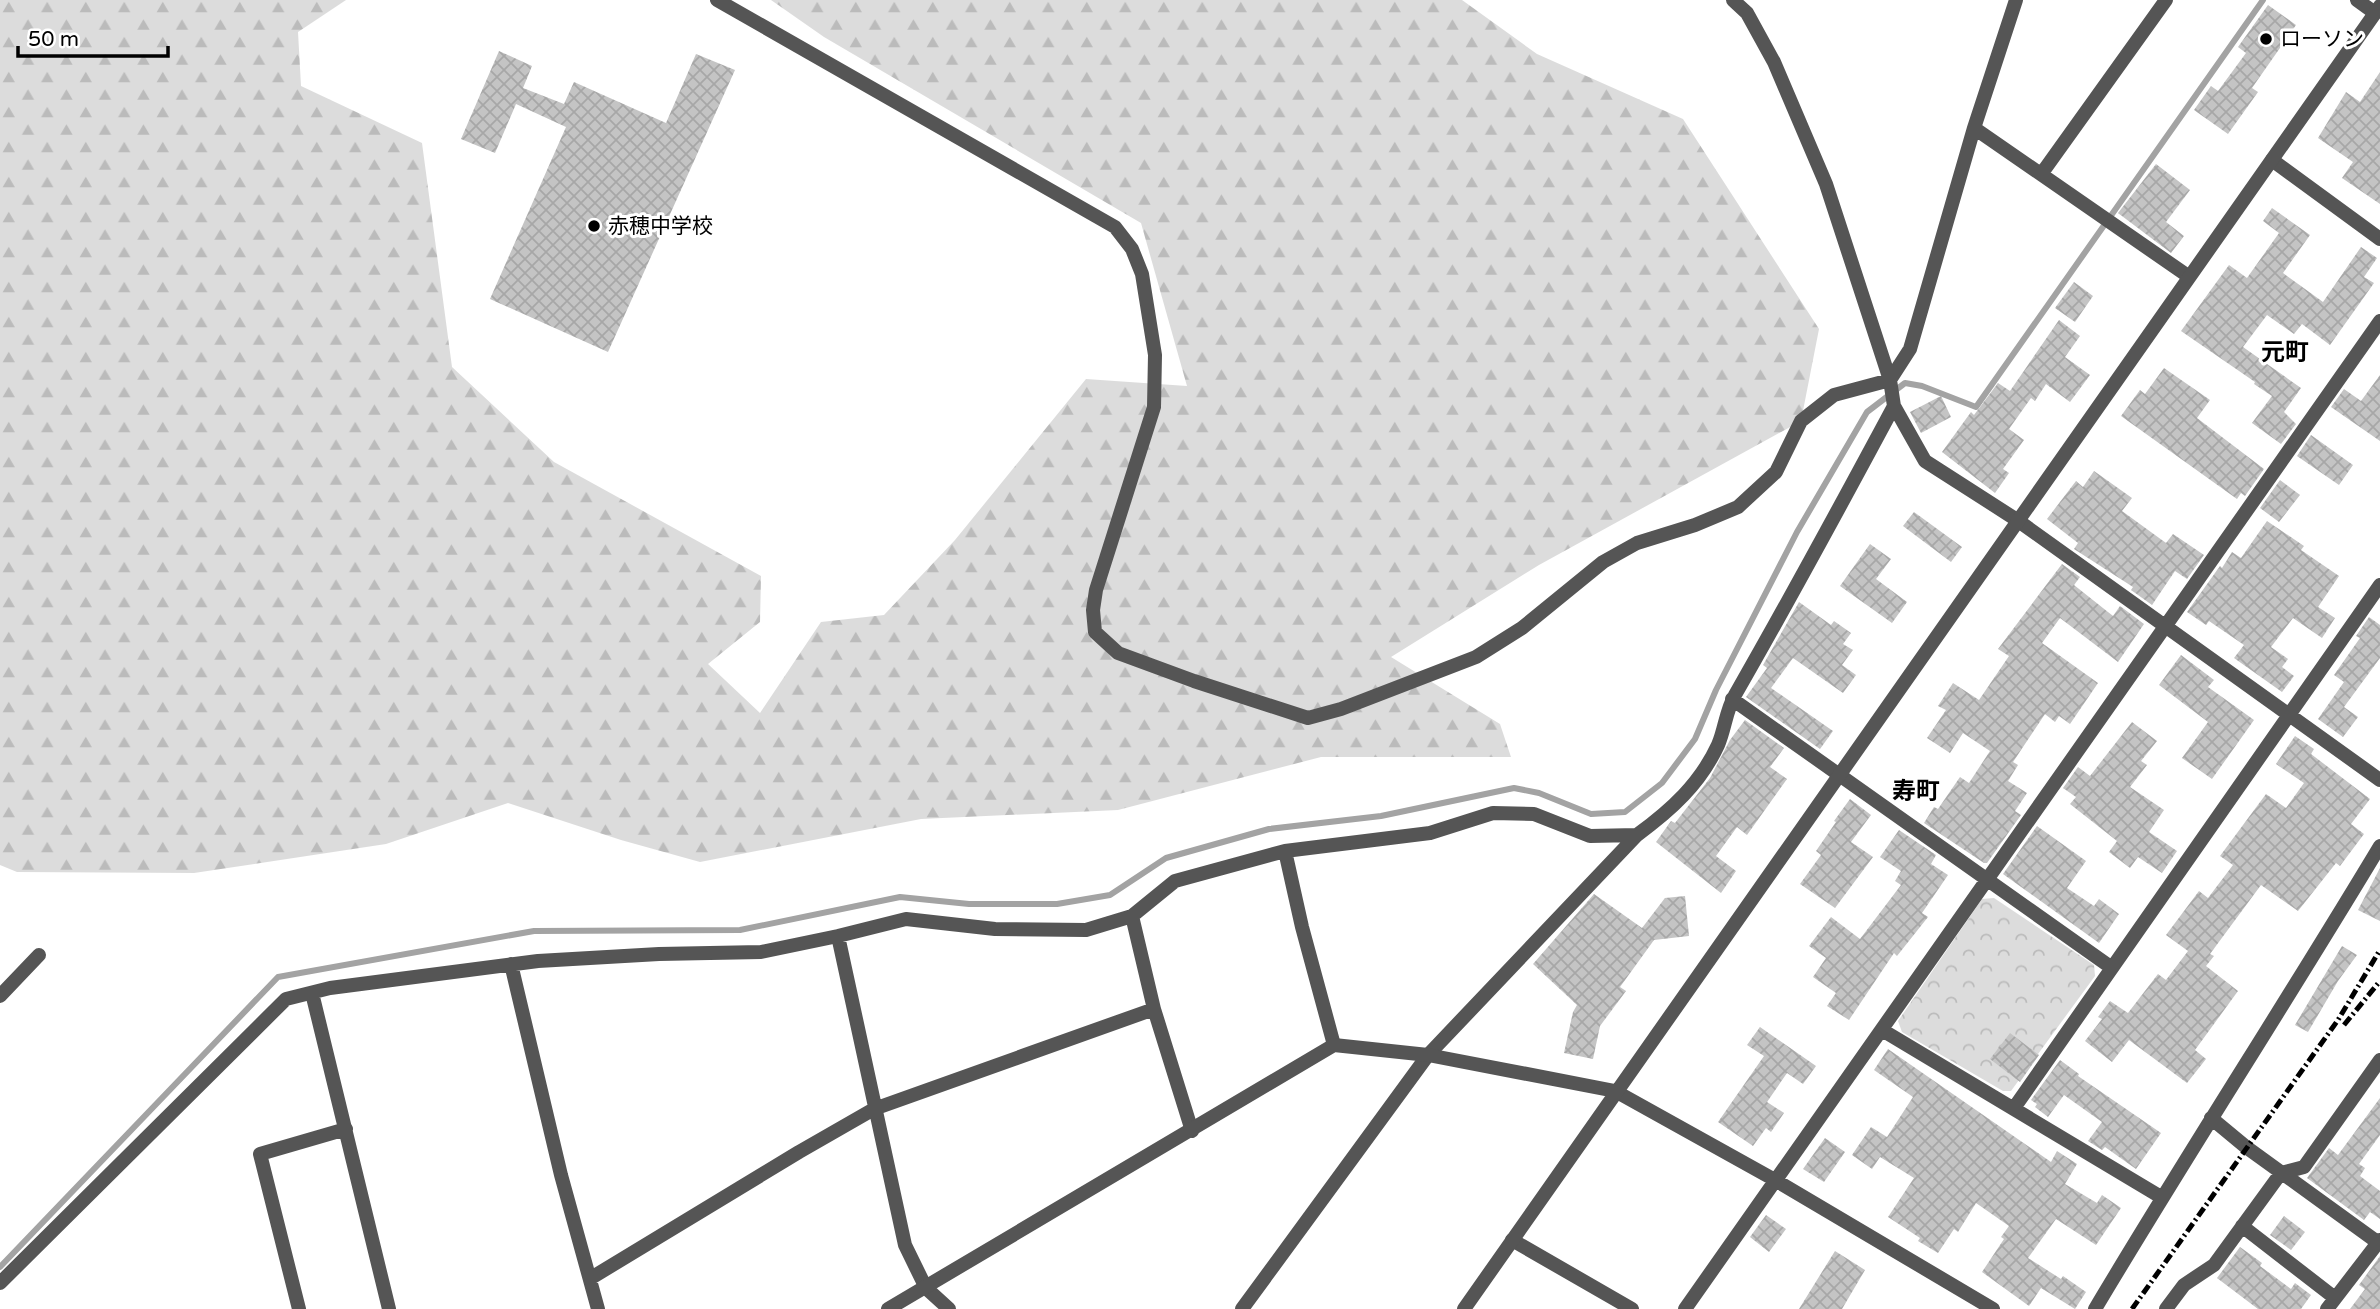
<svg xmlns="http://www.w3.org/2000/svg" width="2380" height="1309" font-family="'Varela Round','Noto Sans JP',sans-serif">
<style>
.forest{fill:url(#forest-firs)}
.park{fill:url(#park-crowns)}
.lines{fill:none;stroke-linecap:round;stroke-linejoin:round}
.stream{stroke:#a3a3a3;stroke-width:6}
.building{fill:url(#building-cross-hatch)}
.minor{stroke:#555;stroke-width:14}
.tertiary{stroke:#555;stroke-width:14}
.rail{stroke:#000;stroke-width:5;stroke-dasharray:10 3.5 2 3.5;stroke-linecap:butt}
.poi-dot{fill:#000;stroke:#fff;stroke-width:2.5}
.labels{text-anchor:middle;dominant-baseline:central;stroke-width:6;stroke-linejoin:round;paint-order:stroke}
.poi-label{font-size:21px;fill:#000;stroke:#fff;text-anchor:start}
.quarter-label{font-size:24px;font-weight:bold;fill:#000;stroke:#fff}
</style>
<defs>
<pattern id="forest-firs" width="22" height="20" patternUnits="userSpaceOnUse" patternTransform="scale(1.75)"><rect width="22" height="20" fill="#dcdcdc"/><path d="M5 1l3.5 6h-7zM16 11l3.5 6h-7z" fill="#bbb"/></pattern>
<pattern id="park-crowns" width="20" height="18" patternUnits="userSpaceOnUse" patternTransform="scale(1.75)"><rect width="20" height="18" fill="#dcdcdc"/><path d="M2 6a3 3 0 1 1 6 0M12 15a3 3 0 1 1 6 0" fill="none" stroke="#bbb"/></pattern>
<pattern id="building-cross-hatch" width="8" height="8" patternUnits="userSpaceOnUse" patternTransform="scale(1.75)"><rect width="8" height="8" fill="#c4c4c4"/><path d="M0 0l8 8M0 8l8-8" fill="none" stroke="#a7a7a7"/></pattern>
</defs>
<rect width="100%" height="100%" fill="#fff"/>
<path class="forest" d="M0 0H346L298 32 301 86 422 143 452 367 554 462 761 576 760 622 708 664 760 713 821 622 884 615 955 540 1086 379 1187 386 1141 223 824 37 771 0H1462L1537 54 1683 119 1819 329 1801 421 1539 565 1391 657 1500 724 1511 757H1321L1118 810 921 819 700 862 621 840 508 803 386 844 194 873 17 872 0 865Z"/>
<path class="park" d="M1994 898 2094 965 2095 976 2011 1091H2003L1902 1032 1898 1021 1982 899Z"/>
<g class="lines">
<path class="stream" d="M0 1267 278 977 534 931 740 930 900 897 969 904H1057L1110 895 1166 858 1269 829 1381 816 1514 788 1539 793 1591 814 1625 812 1662 783 1695 739 1716 690 1797 532 1867 412 1905 383 1922 386 1976 407 2263 0"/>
</g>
<path class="building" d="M2268 5 2296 25 2252 88 2258 92 2228 134 2194 110 2211 86 2218 91 2246 53 2238 47Z
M499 51 532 66 523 88 564 104 574 82 666 123 696 54 735 70 608 352 490 299 566 127 516 104 495 153 461 139Z
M2380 72V204L2342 178 2353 162 2318 138 2346 92 2360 102Z
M2156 164 2190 190 2166 222 2184 236 2171 253 2118 213Z
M2272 208 2310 235 2283 273 2323 302 2361 247 2377 258 2364 277 2374 283 2330 345 2302 324 2294 334 2267 315 2243 347 2301 388 2284 412 2296 424 2281 444 2252 423 2272 396 2254 384 2255 382 2181 331 2229 265 2247 278 2279 233 2263 221Z
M2074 282 2093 296 2075 322 2055 308Z
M2059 320 2080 336 2065 357 2090 375 2070 402 2046 384 2035 401 2031 398 2009 429 2024 440 2003 469 2009 473 1995 493 1942 452 1971 412 1974 415 1998 383 2010 391Z
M2164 368 2210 400 2197 418 2264 469 2245 496 2241 493 2237 499 2121 416 2140 390 2145 394Z
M2380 375V441L2331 407 2344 389 2361 401Z
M1941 396 1951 417 1921 433 1910 412Z
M2311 435 2353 465 2339 485 2297 456Z
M2094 471 2132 498 2122 511 2166 543 2173 534 2204 555 2187 579 2175 571 2152 605 2131 590 2133 587 2074 549 2078 543 2047 519 2076 481 2083 487Z
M2280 480 2300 495 2279 522 2260 508Z
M1914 512 1962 547 1951 562 1903 526Z
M2267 521 2304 546 2301 550 2339 576 2318 607 2335 618 2322 638 2293 618 2271 647 2288 659 2282 667 2294 676 2282 692 2234 658 2244 645 2209 621 2206 625 2187 612 2220 566 2222 568 2232 552 2241 558Z
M1870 544 1891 559 1876 579 1907 602 1892 623 1840 586Z
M2062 564 2080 577 2074 585 2113 616 2120 606 2144 624 2118 662 2060 618 2042 643 2098 683 2070 724 2059 716 2055 722 2045 714 2013 762 2018 765 2008 781 2027 793 2015 811 2021 815 1987 863H1984L1924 823 1934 807 1938 809 1960 777 1969 783 1990 751 1963 733 1950 753 1927 738 1946 710 1938 706 1953 683 1979 700 2009 656 1998 649Z
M1799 602 1831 625 1834 621 1851 633 1843 644 1853 650 1842 665 1856 675 1843 693 1793 658 1771 688 1833 731 1820 749 1746 697 1767 668 1763 665Z
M2369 617 2380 625V658L2344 707 2358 717 2343 737 2318 719 2344 682 2334 675 2360 638 2356 636Z
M2181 655 2214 680 2208 687 2254 720 2212 779 2182 758 2208 722 2159 685Z
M1745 720 1784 748 1770 767 1787 779 1747 835 1737 827 1716 856 1736 871 1721 893 1656 842 1671 821 1675 823 1710 778 1730 740Z
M2132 722 2157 741 2141 761 2147 765 2130 787 2164 810 2149 832 2177 851 2162 873 2138 857 2130 868 2109 852 2117 841 2070 804 2076 797 2063 788 2078 767 2090 776Z
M2295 736 2314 749 2311 754 2370 799 2351 824 2364 834 2340 866 2336 863 2298 911 2261 885 2210 954 2214 956 2206 966 2238 991 2195 1050 2206 1059 2187 1083 2129 1040 2112 1062 2085 1041 2102 1019 2098 1017 2110 1001 2128 1013 2158 974 2166 980 2188 951 2166 935 2199 891 2208 898 2233 865 2220 856 2266 794 2286 808 2304 783 2276 764Z
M1850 799 1871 815 1851 842 1873 857 1835 908 1800 884 1821 855 1816 851 1836 822 1834 821Z
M2037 826 2086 861 2067 888 2094 906 2099 899 2119 914 2099 943 2003 874Z
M1899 830 1936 855 1931 864 1948 875 1922 913 1928 917 1897 956 1894 953 1849 1020 1827 1006 1836 993 1813 977 1826 958 1809 946 1831 917 1860 939 1901 885 1895 881 1901 871 1880 857Z
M2380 868V921L2358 910Z
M1594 894 1642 928 1665 898 1685 896 1689 936 1654 940 1620 987 1626 991 1600 1026 1593 1059 1564 1053 1573 1012 1577 1005 1533 964Z
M2342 946 2357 955 2338 981 2308 1032 2295 1025Z
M1760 1027 1816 1066 1803 1084 1787 1073 1767 1102 1784 1113 1771 1132 1766 1128 1753 1146 1718 1122 1764 1056 1747 1045Z
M2010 1033 2039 1055 2020 1082 1990 1059Z
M1888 1049 2051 1162 2057 1151 2077 1164 2065 1184 2097 1203 2102 1195 2121 1208 2096 1245 2056 1219 2028 1258 2061 1279 2063 1276 2086 1292 2075 1309 2041 1288 2029 1306 1982 1272 2004 1239 2001 1237 2009 1226 1976 1203 1958 1232 1954 1229 1938 1253 1918 1241 1920 1238 1888 1217 1914 1178 1880 1157 1872 1169 1852 1155 1871 1127 1887 1137 1913 1097 1874 1070Z
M2060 1060 2079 1074 2078 1076 2161 1133 2136 1169 2105 1147 2102 1150 2088 1141 2102 1122 2064 1095 2048 1117 2035 1107 2037 1104 2031 1100Z
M2380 1098V1135L2359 1164 2365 1168 2360 1176 2380 1191V1219L2370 1212 2364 1220 2307 1178 2329 1148 2338 1155Z
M1825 1138 1845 1152 1824 1182 1803 1169Z
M1766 1215 1786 1229 1769 1252 1750 1237Z
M2284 1216 2305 1232 2291 1250 2270 1235Z
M2240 1247 2262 1263 2260 1266 2291 1289 2295 1283 2311 1295 2301 1309H2258L2217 1278Z
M1835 1251 1865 1270 1842 1309H1799Z
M2380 1256V1309H2350L2365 1289 2359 1285Z"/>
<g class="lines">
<path class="minor" d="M717 0 1115 227 1132 249 1142 274 1155 355 1154 407 1096 590 1093 610 1095 632 1118 653 1194 681 1308 718 1341 709 1476 657 1522 628 1603 562 1637 543 1695 525 1738 507 1776 472 1801 421 1834 395 1890 380 1910 349 1974 128 2016 0
M1733 0 1747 13 1774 62 1826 184 1890 380 1894 406 1925 461 2017 520 2380 780
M2357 0 2375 13
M1974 128 2188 276
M2272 160 2380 239
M2042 173 2166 0
M1732 699 2112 968
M1285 851 1302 927 1334 1045
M1132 916 1154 1009 1192 1131
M838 936 905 1245 926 1288 949 1309
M511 964 561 1175 598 1309
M312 993 389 1309
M0 996 39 955
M1882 1030 2161 1197
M1615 1091 1775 1180 1993 1309
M2014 1108 2380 585
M2211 1118 2246 1147 2380 1244
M2242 1226 2335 1298
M1512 1240 1632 1309
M591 1278 799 1152 874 1109 1154 1009
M0 1283 286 999 330 988 538 961 659 954 761 952 838 936 906 919 995 929 1086 930 1132 916 1175 881 1285 851 1430 833 1493 813 1534 814 1590 836 1637 835
M299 1309 260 1154 346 1129
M1242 1309 1428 1055 1637 835C1671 810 1700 784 1718 745 1725 729 1726 710 1735 695 1790 599 1842 503 1894 406
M1685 1309 2380 321
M2095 1309C2188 1153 2287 1001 2380 846
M2166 1309 2184 1285 2214 1265 2281 1173 2304 1167 2380 1060
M2327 1309 2380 1240"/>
<path class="tertiary" d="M888 1309 1334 1045 1428 1055 1615 1091
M1464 1309 2380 6"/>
<path class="rail" d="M2344 1025 2380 981
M2132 1309 2338 1020 2380 950"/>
</g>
<g class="poi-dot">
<circle cx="2266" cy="39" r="7"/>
<circle cx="594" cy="226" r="7"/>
</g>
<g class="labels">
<g class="poi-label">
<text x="2280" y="39">ローソン</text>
<text x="608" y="226">赤穂中学校</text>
</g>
<g class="quarter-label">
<text x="2285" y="352">元町</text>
<text x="1916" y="791">寿町</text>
</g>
</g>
<path d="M18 46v10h150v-10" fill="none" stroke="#000000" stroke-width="3.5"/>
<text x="28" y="46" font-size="21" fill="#000000" stroke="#ffffff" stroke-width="5" paint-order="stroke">50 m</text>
</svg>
